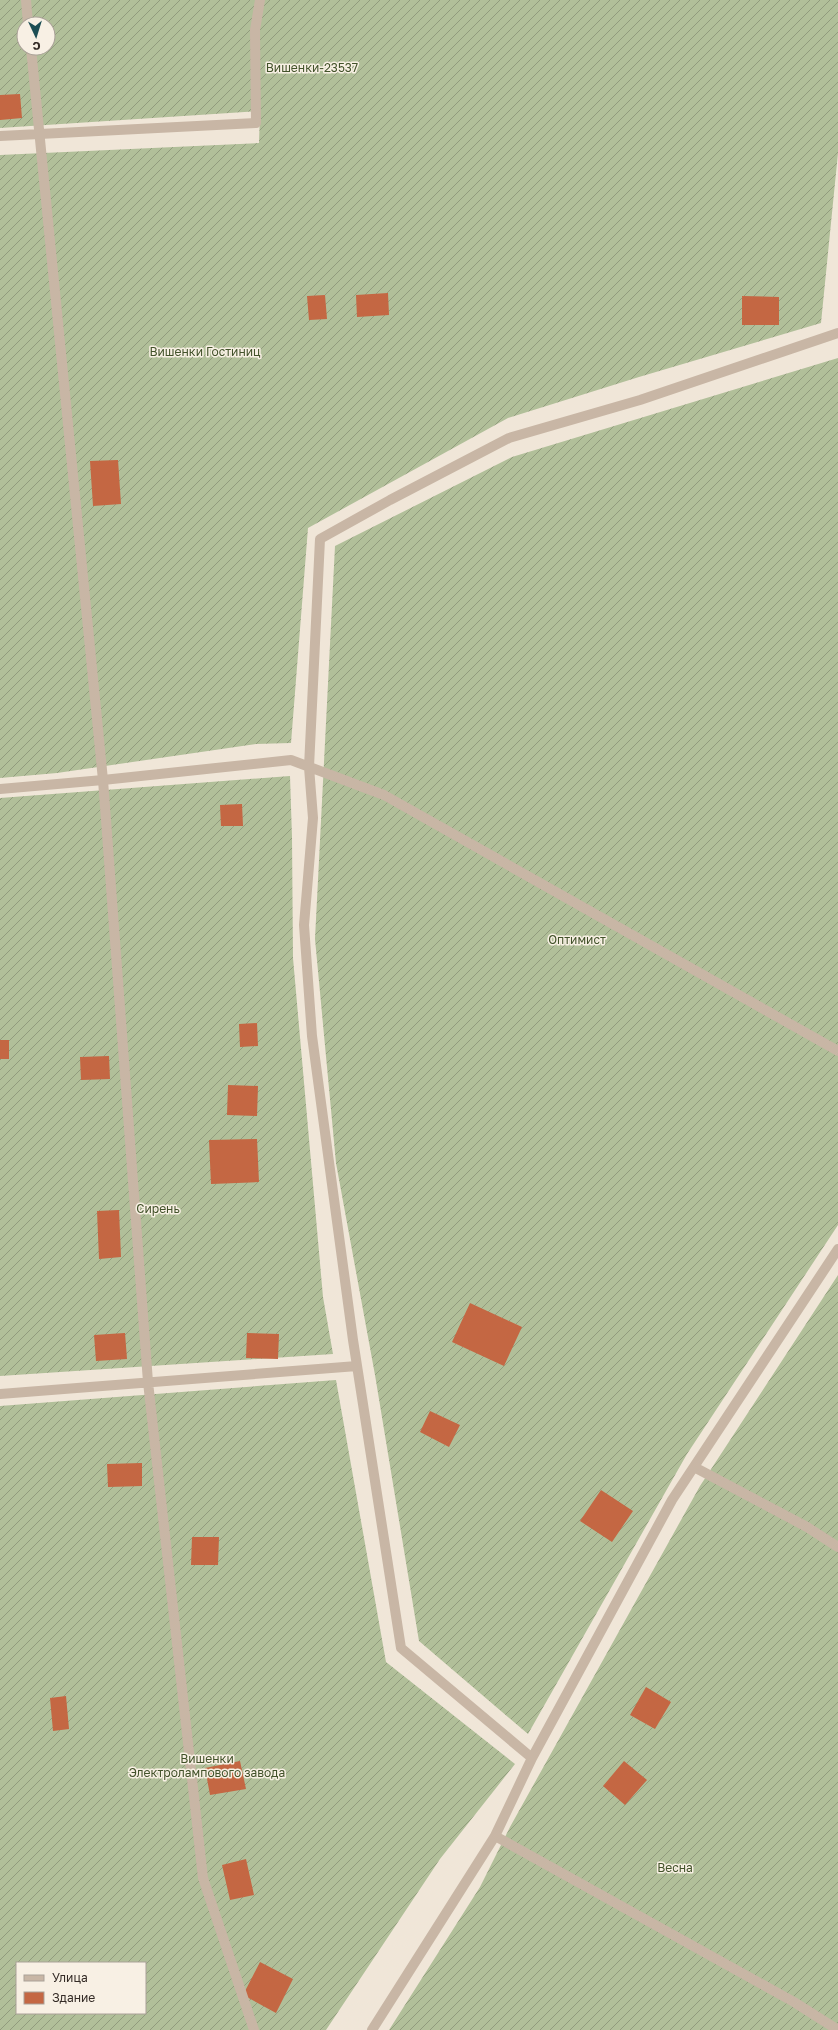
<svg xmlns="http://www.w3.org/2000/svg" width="838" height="2030" font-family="'Golos Text',sans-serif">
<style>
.garden{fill:url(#garden-furrows);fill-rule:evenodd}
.building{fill:#c46743}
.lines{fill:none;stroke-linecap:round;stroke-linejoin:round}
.minor{stroke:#c8b6a5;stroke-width:10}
.labels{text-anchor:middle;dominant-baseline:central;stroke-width:3;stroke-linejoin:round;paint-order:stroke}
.park-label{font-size:12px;fill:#42522a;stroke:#f8f0e4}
</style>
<defs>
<pattern id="garden-furrows" width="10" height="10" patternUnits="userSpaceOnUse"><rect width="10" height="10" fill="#b1bf99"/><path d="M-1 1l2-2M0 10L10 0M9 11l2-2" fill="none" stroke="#919b7d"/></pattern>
</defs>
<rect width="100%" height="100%" fill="#f0e6d8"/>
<path class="garden" d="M0 0H838V153L821 323 639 377 508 418 308 528 291 743 256 744 57 773 0 778V155L259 143 260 111 0 128ZM24 24H48V48H24Z
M838 358V1225L687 1454 528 1734 419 1641 375 1375 336 1163 315 939 335 546 512 457Z
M290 776 292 837 293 958 323 1297 333 1354 0 1376V798Z
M838 1275V2030H389L480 1887 510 1827 700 1486Z
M336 1380 386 1662 515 1764 440 1859 326 2030H0V1406ZM17 1963H145V2013H17Z"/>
<path class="building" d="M20 94 22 118 0 120V95Z
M388 293 389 315 357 317 356 295Z
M325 295 327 319 309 320 307 296Z
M742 296 779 297V325H742Z
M118 460 121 504 93 506 90 461Z
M242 804 243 826H221L220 805Z
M257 1023 258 1046 240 1047 239 1024Z
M0 1040H9V1059H0Z
M109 1056 110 1079 81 1080 80 1057Z
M228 1085 258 1086 257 1116 227 1115Z
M257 1139 259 1182 211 1184 209 1140Z
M119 1210 121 1257 99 1259 97 1211Z
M470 1303 522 1327 504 1366 452 1342Z
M125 1333 127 1359 96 1361 94 1335Z
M247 1333 279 1334 278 1359 246 1358Z
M430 1411 460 1425 449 1447 420 1432Z
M142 1463V1486L108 1487 107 1464Z
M601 1490 633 1511 612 1542 580 1521Z
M192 1537H219L218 1565H191Z
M646 1687 671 1702 655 1729 630 1715Z
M66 1696 69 1729 53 1731 50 1698Z
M240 1761 246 1789 210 1795 205 1768Z
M624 1761 647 1780 625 1805 603 1786Z
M246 1859 254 1895 230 1900 222 1865Z
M260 1962 293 1979 276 2013 243 1995Z"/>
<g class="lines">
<path class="minor" d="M26 0 28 24
M31 48 103 780 148 1382 203 1878 254 2030
M0 136 256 123 255 30 260 0
M838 333 640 400 509 438 390 500 320 539 309 767 313 818 304 925 312 1036 353 1340 401 1648 532 1758 495 1836 794 2002 838 2030
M0 789 103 780 291 760 384 795 838 1051
M0 1394 357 1366
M694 1467 807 1527 838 1547
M532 1758 672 1500 838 1249
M372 2030 495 1836"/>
</g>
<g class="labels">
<g class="park-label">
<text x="312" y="67">Вишенки-23537</text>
<text x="205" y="351">Вишенки Гостиниц</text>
<text x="577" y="939">Оптимист</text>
<text x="158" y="1208">Сирень</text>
<text x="207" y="1758">Вишенки<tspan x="207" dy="14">Электролампового завода</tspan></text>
<text x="675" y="1867">Весна</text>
</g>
</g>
<rect x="16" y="1962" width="130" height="52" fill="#f8f0e4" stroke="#aaa198"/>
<rect x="24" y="1975" width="20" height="6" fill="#c8b6a5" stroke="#aaa198"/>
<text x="52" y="1982" font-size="12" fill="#342b26">Улица</text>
<rect x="24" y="1992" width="20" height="12" fill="#c46743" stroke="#aaa198"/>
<text x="52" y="2002" font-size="12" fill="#342b26">Здание</text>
<g transform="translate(36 36) rotate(176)"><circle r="19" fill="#f8f0e4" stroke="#aaa198"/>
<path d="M0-3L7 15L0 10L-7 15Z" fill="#1d4e54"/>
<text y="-6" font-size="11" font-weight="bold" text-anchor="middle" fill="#342b26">С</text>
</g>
</svg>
